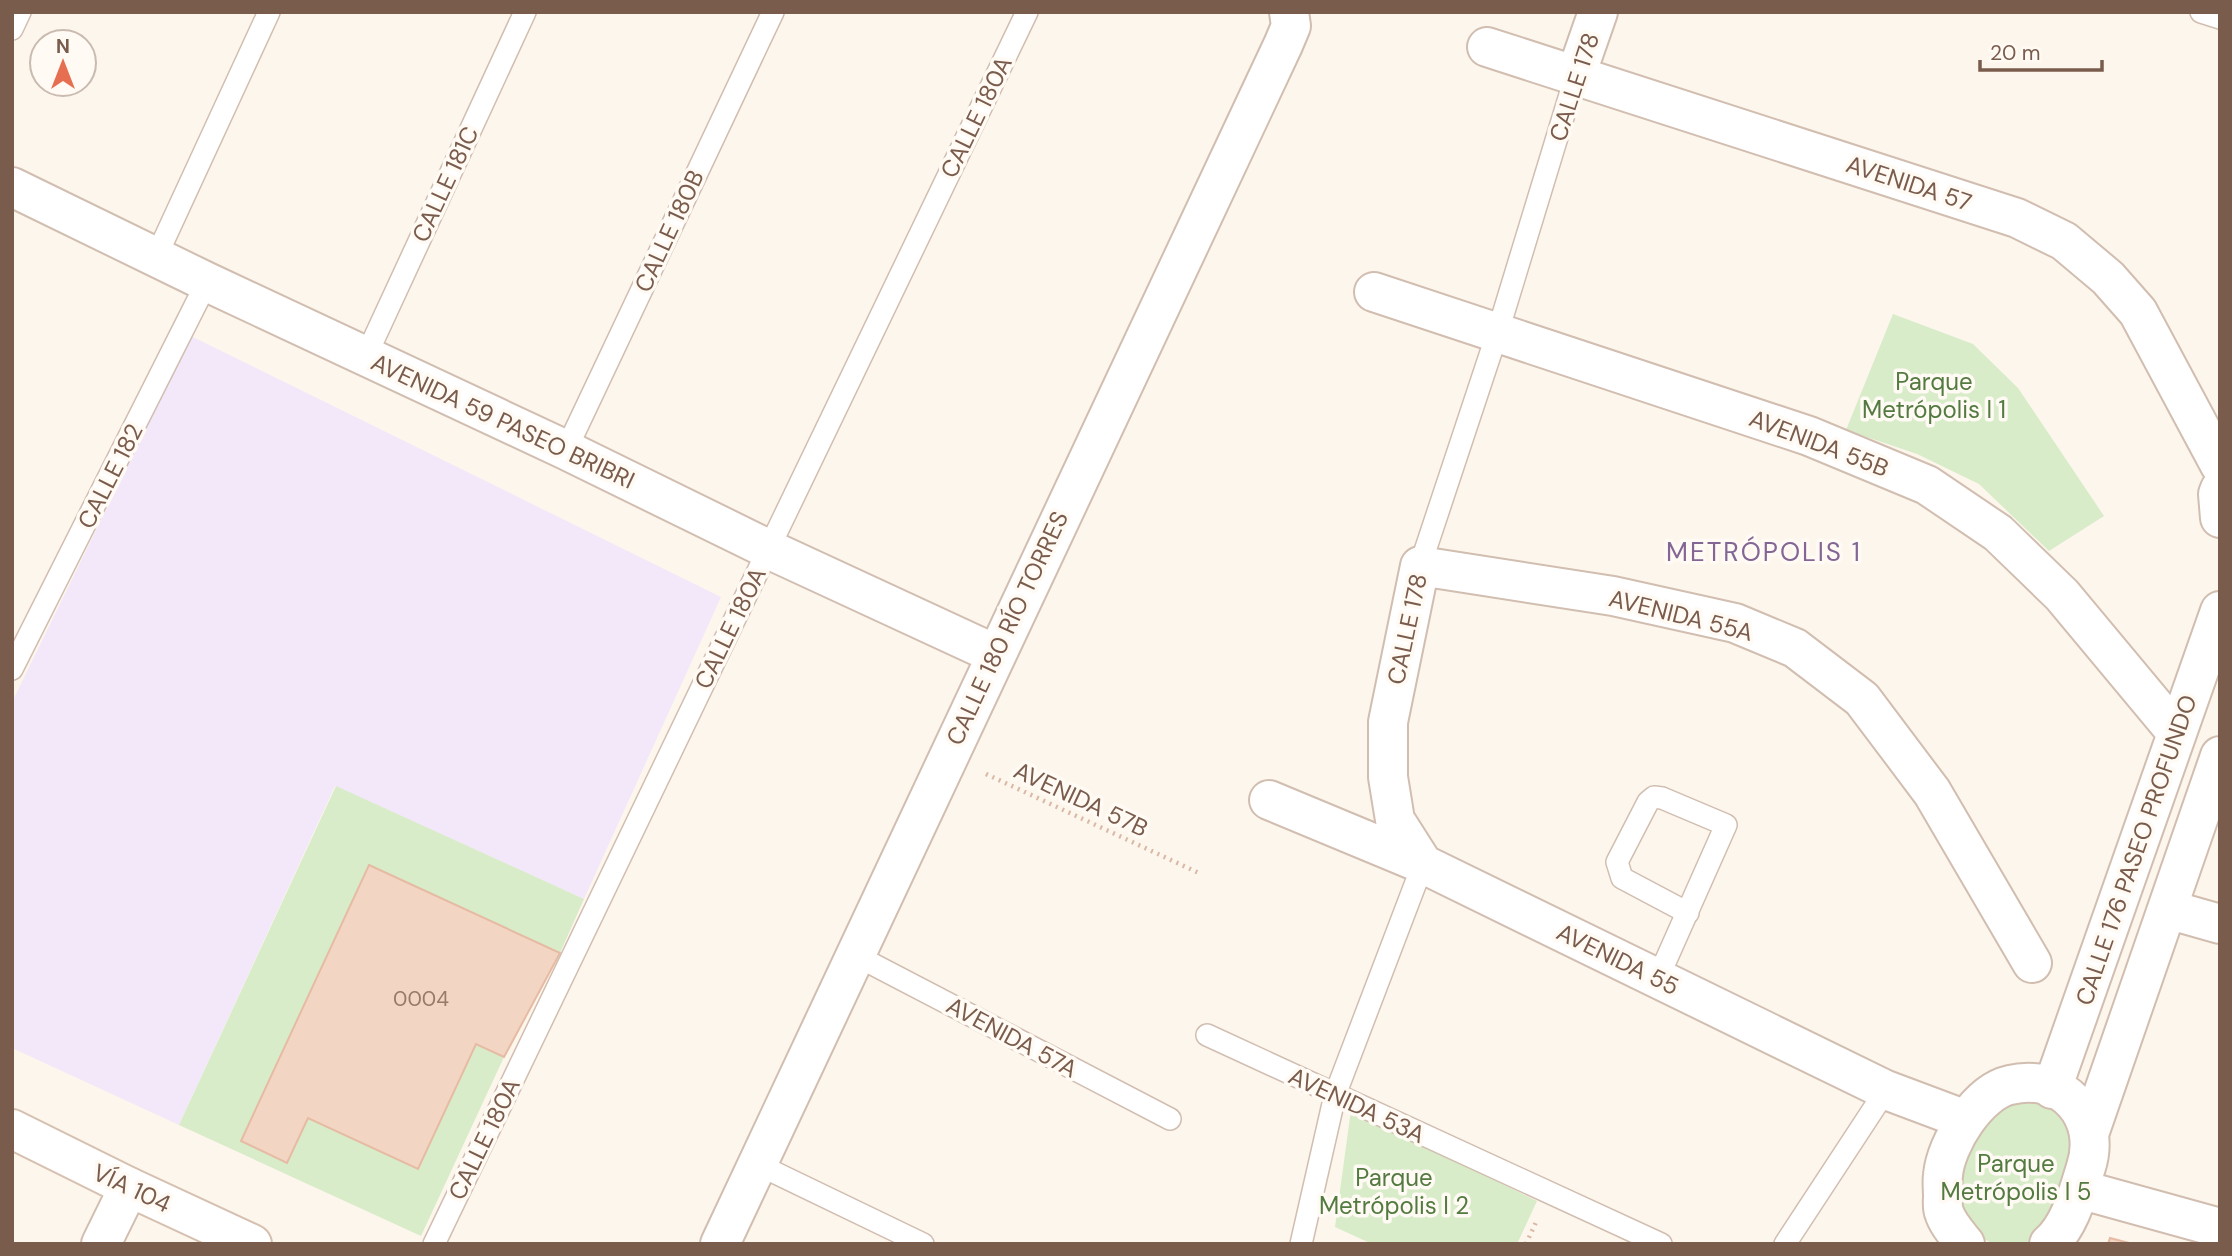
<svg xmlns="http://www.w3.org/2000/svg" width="2232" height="1256" font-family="'DM Sans',sans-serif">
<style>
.education{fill:#f3e8fa}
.green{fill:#d8ecc9}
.building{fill:#f3d5c3;stroke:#e6bba3;stroke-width:2}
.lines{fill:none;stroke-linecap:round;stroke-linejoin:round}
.service-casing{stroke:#d1beb0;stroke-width:24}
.minor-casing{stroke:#d1beb0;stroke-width:42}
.secondary-casing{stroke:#d6c0b0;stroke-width:42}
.path{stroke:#d9b8a5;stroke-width:4.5;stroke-dasharray:2 5;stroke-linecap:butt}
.service{stroke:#fff;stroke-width:21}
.minor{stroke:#fff;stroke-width:38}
.secondary{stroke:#fff;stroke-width:38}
.labels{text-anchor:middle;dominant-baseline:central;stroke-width:7;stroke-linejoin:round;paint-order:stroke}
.number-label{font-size:21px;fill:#987a6a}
.street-label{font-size:24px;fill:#7a5c4d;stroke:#fffaf3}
.park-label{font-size:24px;fill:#537a41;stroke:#fffaf3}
.neighbourhood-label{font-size:26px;letter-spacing:2px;fill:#846695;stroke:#fffaf3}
</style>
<rect width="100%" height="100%" fill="#fdf6ec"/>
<path class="education" d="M191 336 721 597 584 899 335 786 179 1125 12 1048V702Z"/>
<path class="green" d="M1893 314 1973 344 2018 388 2104 516 2049 551 1979 484 1917 454 1846 430Z
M336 786 584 899 560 953 368 866 241 1141 287 1163 308 1118 418 1168 476 1044 504 1057 421 1236 179 1125Z
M2017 1099 2057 1106 2080 1154 2043 1236 2029 1244H1993L1977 1235 1961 1209 1963 1155 2000 1107Z
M1351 1110 1537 1201 1517 1244H1372L1335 1227Z"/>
<path class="building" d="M369 865 560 953 504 1057 476 1044 418 1169 308 1118 287 1163 241 1141Z
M2110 1238 2133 1244H2108Z"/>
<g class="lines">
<g class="service-casing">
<path id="service" d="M2201 12 2220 18
M12 29 20 12
M156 257 269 12
M366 356 525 12
M566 450 773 12
M1420 566 1498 331 1576 75
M12 669 207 282
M855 955 1170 1119
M1658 978 1726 825 1662 798 1654 797 1648 802 1617 862 1622 878 1688 913
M1207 1035 1661 1244
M757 1164 923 1244
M434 1244 1027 12
M1301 1244 1335 1095 1423 864
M1785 1244 1886 1090"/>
</g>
<g class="minor-casing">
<path id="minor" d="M1487 47 2017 218 2064 241 2108 278 2138 312 2220 465
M1576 75 1598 12
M12 187 207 282 566 450 768 549 995 654
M1374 292 1809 436 1927 485 1998 533 2062 595 2177 733
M2220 489 2218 494 2220 518
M1269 800 1423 864 1886 1090 1966 1120
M1423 864 1395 820 1388 777V722L1420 566 1613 596 1735 623 1795 648 1862 699 1932 792 2032 963
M2167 909 2220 924
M2052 1089 2220 611
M2089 1134 2220 756
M2079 1189 2220 1228
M101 1244 129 1187
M720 1244 1283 45 1291 26 1289 12
M1965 1244C1958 1235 1947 1223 1944 1212 1942 1208 1943 1201 1943 1196 1943 1190 1942 1182 1943 1175 1946 1143 1978 1092 2010 1085 2063 1072 2102 1117 2086 1167 2078 1193 2070 1226 2049 1244"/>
</g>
<g class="secondary-casing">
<path id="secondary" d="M12 1129 129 1187 252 1244"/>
</g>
<path class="path" d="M986 774 1201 874
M1526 1244 1537 1220"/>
<use href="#service" class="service"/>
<use href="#minor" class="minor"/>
<use href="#secondary" class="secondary"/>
</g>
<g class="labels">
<g class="number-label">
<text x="421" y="999">0004</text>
</g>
<g class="street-label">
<text transform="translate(1574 87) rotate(-72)">CALLE 178</text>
<text transform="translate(976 117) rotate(-64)">CALLE 180A</text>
<text transform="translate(1909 183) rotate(18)">AVENIDA 57</text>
<text transform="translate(445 184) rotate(-65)">CALLE 181C</text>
<text transform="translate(669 231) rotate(-65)">CALLE 180B</text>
<text transform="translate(503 421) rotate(25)">AVENIDA 59 PASEO BRIBRI</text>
<text transform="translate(1819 443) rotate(21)">AVENIDA 55B</text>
<text transform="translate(110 476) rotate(-63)">CALLE 182</text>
<text transform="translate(1681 615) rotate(14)">AVENIDA 55A</text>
<text transform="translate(730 628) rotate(-64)">CALLE 180A</text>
<text transform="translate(1007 628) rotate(-65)">CALLE 180 RÍO TORRES</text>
<text transform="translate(1407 629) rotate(-78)">CALLE 178</text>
<text transform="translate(1081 799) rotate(25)">AVENIDA 57B</text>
<text transform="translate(2136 850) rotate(-71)">CALLE 176 PASEO PROFUNDO</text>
<text transform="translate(1618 959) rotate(26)">AVENIDA 55</text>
<text transform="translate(1012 1037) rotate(28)">AVENIDA 57A</text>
<text transform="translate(1357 1105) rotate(25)">AVENIDA 53A</text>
<text transform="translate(484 1139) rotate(-64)">CALLE 180A</text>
<text transform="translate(132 1188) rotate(25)">VÍA 104</text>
</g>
<g class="park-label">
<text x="1934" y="381">Parque<tspan x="1934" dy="28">Metrópolis I 1</tspan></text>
<text x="2016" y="1163">Parque<tspan x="2016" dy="28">Metrópolis I 5</tspan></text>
<text x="1394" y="1177">Parque<tspan x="1394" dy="28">Metrópolis I 2</tspan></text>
</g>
<g class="neighbourhood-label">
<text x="1764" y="552">METRÓPOLIS 1</text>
</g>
</g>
<rect width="2232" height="1256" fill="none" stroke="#7a5c4d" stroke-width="28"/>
<g transform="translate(63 63)"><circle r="33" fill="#fffaf3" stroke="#cabbb1" stroke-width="2"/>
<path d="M0-5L12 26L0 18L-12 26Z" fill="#e76f51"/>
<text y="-10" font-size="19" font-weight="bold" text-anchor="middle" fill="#7a5c4d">N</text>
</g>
<path d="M1980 60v10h122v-10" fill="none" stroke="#7a5c4d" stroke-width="3.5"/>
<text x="1990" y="60" font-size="21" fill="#7a5c4d" stroke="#fffaf3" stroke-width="5" paint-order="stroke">20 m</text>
</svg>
